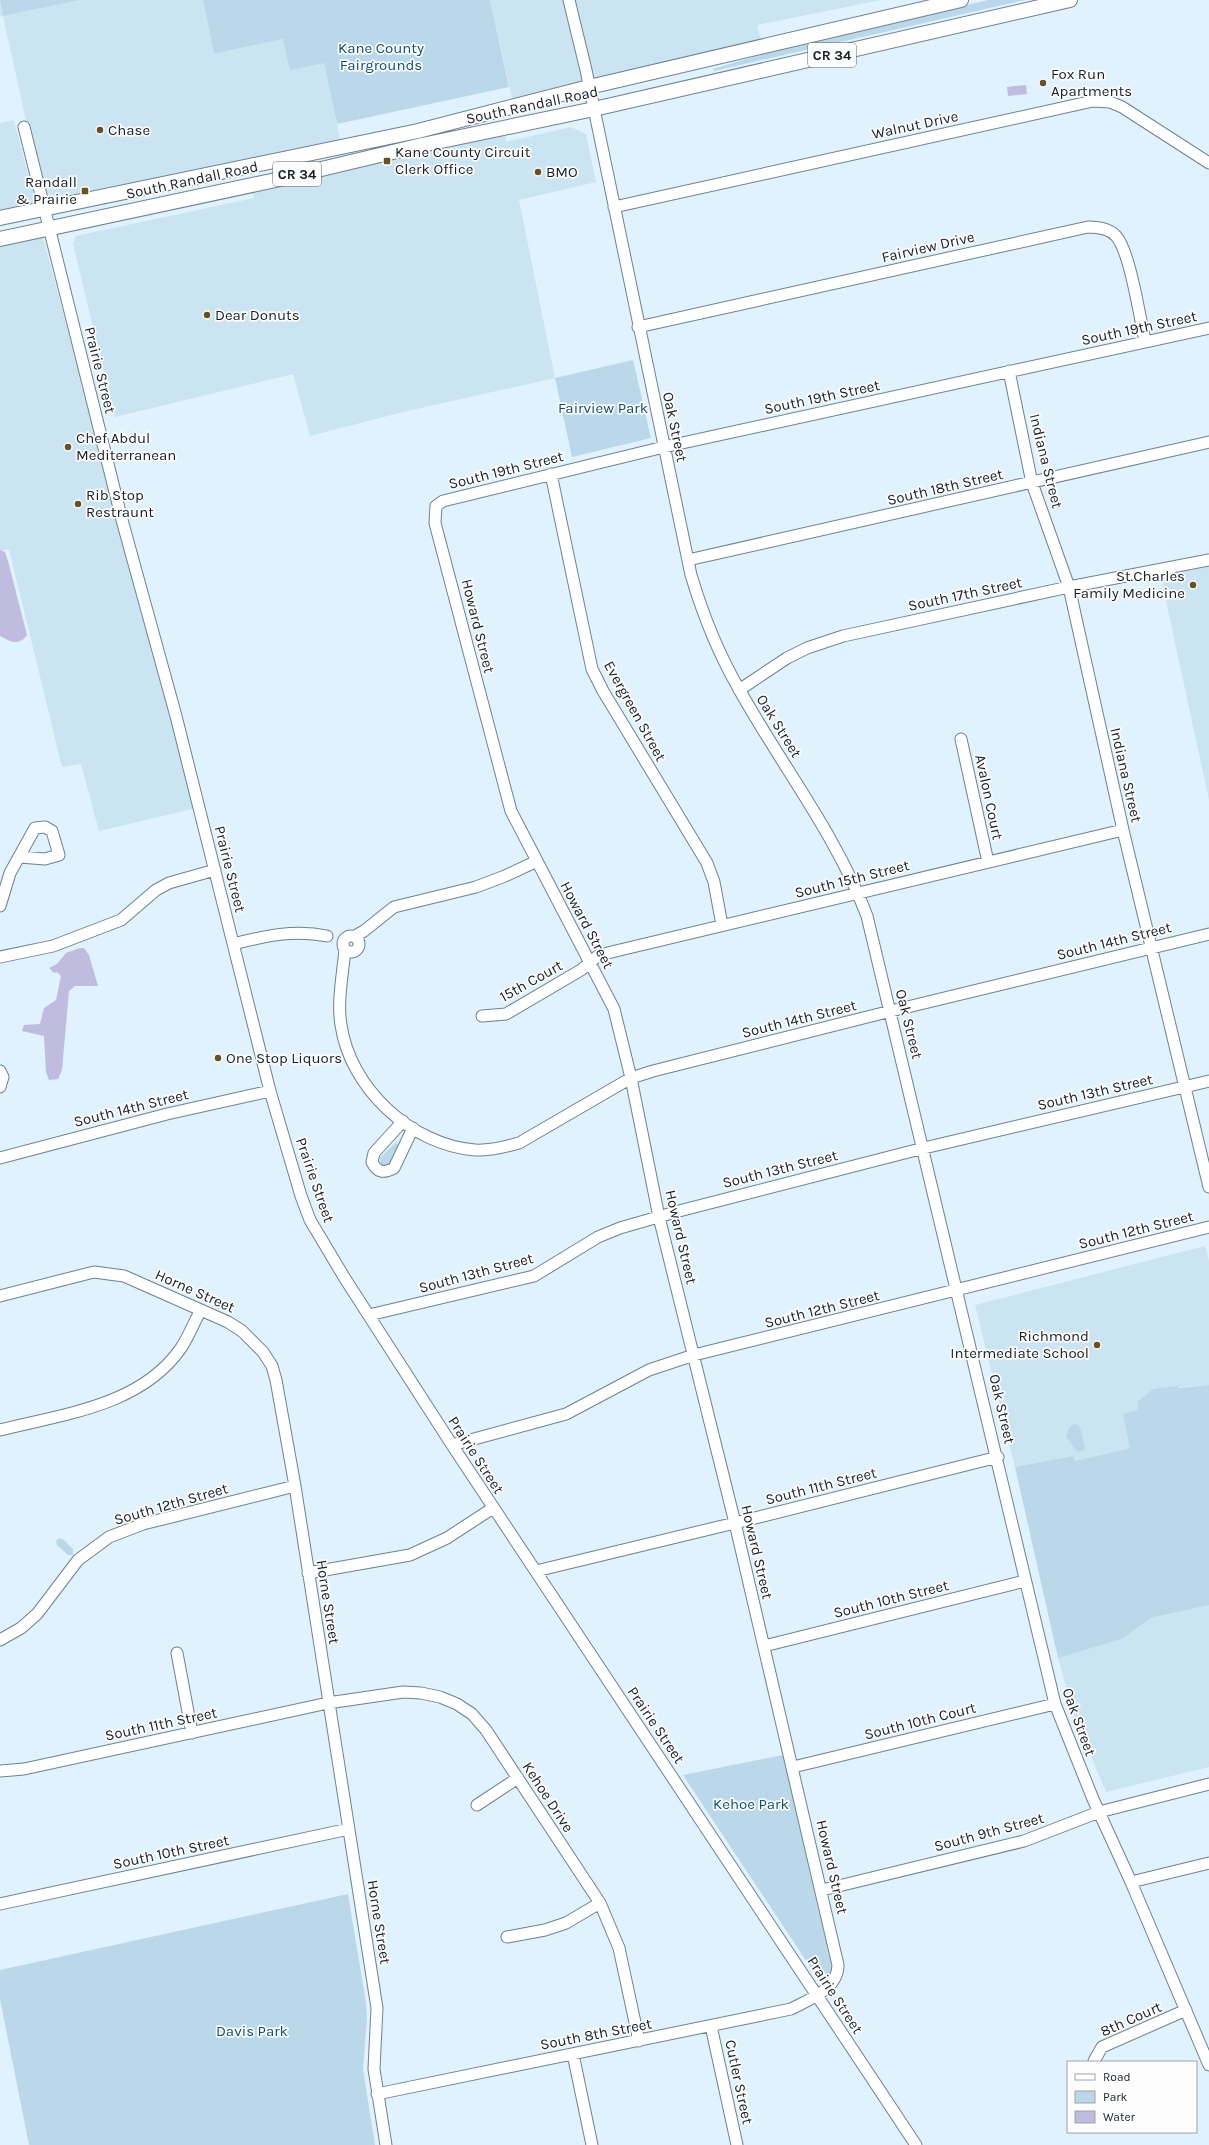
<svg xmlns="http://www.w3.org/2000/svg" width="1209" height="2145" font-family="Karla,sans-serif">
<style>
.built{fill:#cbe4f1}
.green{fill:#bad8e9}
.water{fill:#bfbcdf}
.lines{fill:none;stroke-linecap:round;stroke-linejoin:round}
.minor-casing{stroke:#6c838f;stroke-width:13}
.major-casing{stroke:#6c838f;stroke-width:16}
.minor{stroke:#fff;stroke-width:11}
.major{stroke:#fff;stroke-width:14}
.poi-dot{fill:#685221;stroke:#fcfcfc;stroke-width:1.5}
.labels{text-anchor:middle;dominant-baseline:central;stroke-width:3.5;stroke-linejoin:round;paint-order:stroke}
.shield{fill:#fcfcfc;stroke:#5c6266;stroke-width:1}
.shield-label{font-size:14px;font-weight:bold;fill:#172025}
.park-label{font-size:15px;fill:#0b526e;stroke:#fcfcfc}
.poi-label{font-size:15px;fill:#172025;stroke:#fcfcfc;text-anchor:start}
.street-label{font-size:15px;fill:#172025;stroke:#fcfcfc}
</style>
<rect width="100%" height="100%" fill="#dff2fd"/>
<path class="built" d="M80 0H203L214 54 283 39 324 63 341 144 45 207 3 16 0 17V3L3 16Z
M490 0H566L585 83 513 102Z
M574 0H881L757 25 761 41 593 80Z
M14 120 37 209 0 216V123Z
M571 127 586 134 596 182 519 200 555 378 403 412 310 436 293 374 115 417 73 244 76 236 254 198 252 189 505 133 506 142Z
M42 234 196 808 99 831 81 764 62 767 9 549 0 551V242Z
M1209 563V800L1160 573Z
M1205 1246 1209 1261V1385L1153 1389 1137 1402 1138 1410 1130 1448 1075 1461 1073 1456 1015 1467 975 1305Z
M1209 1605V1767L1106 1792 1075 1718 1058 1658 1122 1639 1151 1618Z"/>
<path class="green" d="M0 0H80L3 16Z
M203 0H490L509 87 337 124 324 63 290 70 283 39 214 54Z
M988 0H1025L714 71 713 69 773 51Z
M633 360 651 438 572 457 555 378Z
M396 1142 398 1145 389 1165 386 1167 381 1166 380 1158Z
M1209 1385V1605L1151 1618 1122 1639 1058 1658 1015 1467 1073 1456 1075 1461 1130 1448 1123 1414 1138 1410 1137 1402 1153 1389 1178 1386 1179 1388Z
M1076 1424 1081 1429 1085 1450 1077 1452 1066 1436 1070 1426Z
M59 1538 63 1539 73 1549V1555H68L57 1545 56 1541Z
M783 1755 833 1972 831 1977H819L811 1968 683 1775Z
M348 1894 366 2003 367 2019 363 2069 375 2145H29L0 1999V1970Z"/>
<path class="water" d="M1026 85 1027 94 1008 96 1007 87Z
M0 550 5 552 8 561 27 635C19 646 11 642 0 636Z
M80 948H84L89 955 98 986H75L69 991 62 1070 58 1079 49 1080 46 1072 44 1036 22 1031 24 1025 40 1024 44 1008 56 1000 61 976 57 972 54 973 49 968 57 964 66 953Z"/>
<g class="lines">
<g class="minor-casing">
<path id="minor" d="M569 0 586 70 691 575C703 615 718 653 739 689 781 765 836 834 867 916L1055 1704 1093 1799 1131 1882 1209 2065
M24 127 122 520 176 716 270 1091 301 1196 310 1220 344 1277 452 1445 916 2145
M614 207 1093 101 1110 102 1122 107 1209 163
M638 327 1088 227C1098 227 1109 228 1116 236 1130 251 1140 319 1145 341
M1009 371 1032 483 1069 587 1123 830 1209 1187
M551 474 592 669 603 691 707 863 714 882 722 925
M688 560 1209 442
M739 690 787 658 807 648 843 636 1069 587 1209 560
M961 739 988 862
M0 906 10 873 35 828 45 827 52 831 59 855 45 859 20 857
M343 944a8 8 0 1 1 16 0a8 8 0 1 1-16 0Z
M355 936 364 931 394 907 476 887 505 876 537 861
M233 944C265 936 295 929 327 936
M345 949C343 973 337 1001 341 1025 350 1088 411 1145 475 1150 490 1151 505 1147 519 1143L631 1078 653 1071 891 1011 1209 934
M0 957 53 946 121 920 156 890 169 883 215 870
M482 1016 506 1014 581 970 599 955 1123 830
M0 1071 3 1077 0 1087
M403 1121 374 1153 372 1162C377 1172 383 1174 394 1168L413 1128
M0 1158 167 1114 270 1091
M0 1296 94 1272 124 1276 228 1322 242 1331 263 1352 272 1366 276 1380 295 1486 377 2008 374 2069 386 2145
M369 1315 534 1276 598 1237 620 1228 679 1211 924 1148 1209 1081
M0 1430C63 1414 141 1406 181 1348 189 1336 194 1322 201 1310
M452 1445 566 1414 649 1370 694 1355 1209 1227
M536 1571 735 1523 998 1457
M308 1573 410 1555 447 1538 493 1508
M0 1640 21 1628 37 1614 78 1560 109 1537 143 1524 295 1486
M764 1646 1025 1581
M177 1653 192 1733
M793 1767 1055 1704
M0 1771 24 1769 328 1703 403 1692 421 1693 440 1697 457 1704 472 1714 486 1730 600 1903 619 1948 639 2041
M477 1805 518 1778
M1131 1882 1209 1863
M822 1890 1024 1841 1099 1812 1209 1784
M0 1904 349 1829
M507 1937 545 1930 566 1923 600 1903
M711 2026 737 2145
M573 2054 592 2145
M1094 2061 1102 2047 1186 2010
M377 2094 791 2009C810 1999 838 1989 838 1965L735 1523 659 1217 631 1078 614 1009 511 811 435 523 436 506 443 501 664 447 1209 328"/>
</g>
<g class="major-casing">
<path id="major" d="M0 218 418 131 589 87 961 0
M0 239 271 181 422 145 594 109 1070 0"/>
</g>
<use href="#minor" class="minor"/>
<use href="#major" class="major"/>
</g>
<g class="poi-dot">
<circle cx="1043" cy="83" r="4"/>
<circle cx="100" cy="130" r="4"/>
<rect x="383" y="157" width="8" height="8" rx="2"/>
<circle cx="538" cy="172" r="4"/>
<rect x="81" y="187" width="8" height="8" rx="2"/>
<circle cx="207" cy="315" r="4"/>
<circle cx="68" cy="447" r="4"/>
<circle cx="78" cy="504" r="4"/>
<circle cx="1193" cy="585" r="4"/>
<circle cx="218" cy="1058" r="4"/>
<circle cx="1097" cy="1345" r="4"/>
</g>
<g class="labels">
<g class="shield">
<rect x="808" y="43" width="48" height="24" rx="3"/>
<rect x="273" y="162" width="48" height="24" rx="3"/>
</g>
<g class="shield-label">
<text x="832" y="55">CR 34</text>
<text x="297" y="174">CR 34</text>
</g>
<g class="park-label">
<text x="381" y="48">Kane County<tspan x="381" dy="17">Fairgrounds</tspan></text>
<text x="603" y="408">Fairview Park</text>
<text x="751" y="1804">Kehoe Park</text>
<text x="252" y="2031">Davis Park</text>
</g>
<g class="poi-label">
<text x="1051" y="74">Fox Run<tspan x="1051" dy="17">Apartments</tspan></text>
<text x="108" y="130">Chase</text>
<text x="395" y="152">Kane County Circuit<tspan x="395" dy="17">Clerk Office</tspan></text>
<text x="546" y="172">BMO</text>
<text x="77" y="182" text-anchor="end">Randall<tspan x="77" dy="17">&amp; Prairie</tspan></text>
<text x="215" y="315">Dear Donuts</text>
<text x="76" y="438">Chef Abdul<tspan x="76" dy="17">Mediterranean</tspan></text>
<text x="86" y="495">Rib Stop<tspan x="86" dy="17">Restraunt</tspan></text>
<text x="1185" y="576" text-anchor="end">St.Charles<tspan x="1185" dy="17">Family Medicine</tspan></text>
<text x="226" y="1058">One Stop Liquors</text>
<text x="1089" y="1336" text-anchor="end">Richmond<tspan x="1089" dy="17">Intermediate School</tspan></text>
</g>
<g class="street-label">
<text transform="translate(532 105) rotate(-12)">South Randall Road</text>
<text transform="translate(915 125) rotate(-12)">Walnut Drive</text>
<text transform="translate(192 180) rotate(-12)">South Randall Road</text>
<text transform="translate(928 247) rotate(-13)">Fairview Drive</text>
<text transform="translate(1139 328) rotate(-12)">South 19th Street</text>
<text transform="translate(100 370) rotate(76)">Prairie Street</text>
<text transform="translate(822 397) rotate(-12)">South 19th Street</text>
<text transform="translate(675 427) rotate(78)">Oak Street</text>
<text transform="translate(1046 461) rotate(76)">Indiana Street</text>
<text transform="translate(506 470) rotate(-14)">South 19th Street</text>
<text transform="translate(945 487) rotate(-13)">South 18th Street</text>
<text transform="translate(965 594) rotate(-12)">South 17th Street</text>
<text transform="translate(478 626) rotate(76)">Howard Street</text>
<text transform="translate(635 711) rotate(61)">Evergreen Street</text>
<text transform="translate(779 726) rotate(58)">Oak Street</text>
<text transform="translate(1126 775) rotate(77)">Indiana Street</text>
<text transform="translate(989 797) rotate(78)">Avalon Court</text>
<text transform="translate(230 869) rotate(76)">Prairie Street</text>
<text transform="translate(852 879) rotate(-14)">South 15th Street</text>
<text transform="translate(587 925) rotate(62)">Howard Street</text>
<text transform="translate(1114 941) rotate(-14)">South 14th Street</text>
<text transform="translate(531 981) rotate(-29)">15th Court</text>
<text transform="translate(799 1019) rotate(-14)">South 14th Street</text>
<text transform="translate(909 1024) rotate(76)">Oak Street</text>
<text transform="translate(1095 1092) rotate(-13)">South 13th Street</text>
<text transform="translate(131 1108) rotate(-14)">South 14th Street</text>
<text transform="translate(780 1169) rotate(-14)">South 13th Street</text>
<text transform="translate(315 1180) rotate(71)">Prairie Street</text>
<text transform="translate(1136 1230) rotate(-14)">South 12th Street</text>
<text transform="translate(681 1237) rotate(77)">Howard Street</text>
<text transform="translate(476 1273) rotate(-15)">South 13th Street</text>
<text transform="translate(195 1291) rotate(24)">Horne Street</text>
<text transform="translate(822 1309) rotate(-14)">South 12th Street</text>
<text transform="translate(1002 1409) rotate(77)">Oak Street</text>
<text transform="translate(476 1455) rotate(57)">Prairie Street</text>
<text transform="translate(821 1486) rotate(-14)">South 11th Street</text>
<text transform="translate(171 1504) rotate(-16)">South 12th Street</text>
<text transform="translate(757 1552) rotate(77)">Howard Street</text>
<text transform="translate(891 1599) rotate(-14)">South 10th Street</text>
<text transform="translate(328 1602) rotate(81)">Horne Street</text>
<text transform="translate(920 1721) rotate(-14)">South 10th Court</text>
<text transform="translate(1079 1722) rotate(70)">Oak Street</text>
<text transform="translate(161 1724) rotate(-12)">South 11th Street</text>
<text transform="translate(656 1725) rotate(56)">Prairie Street</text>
<text transform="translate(548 1797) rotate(57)">Kehoe Drive</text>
<text transform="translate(989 1832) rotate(-15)">South 9th Street</text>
<text transform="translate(171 1852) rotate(-12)">South 10th Street</text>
<text transform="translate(832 1867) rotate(77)">Howard Street</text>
<text transform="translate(379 1922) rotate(81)">Horne Street</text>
<text transform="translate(835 1995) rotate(57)">Prairie Street</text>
<text transform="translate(1131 2019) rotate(-24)">8th Court</text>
<text transform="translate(596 2034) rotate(-11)">South 8th Street</text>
<text transform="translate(739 2082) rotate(78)">Cutler Street</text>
</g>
</g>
<rect x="1067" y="2061" width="130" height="72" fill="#fcfcfc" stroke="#a0a4a6"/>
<rect x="1075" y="2074" width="20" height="6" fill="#ffffff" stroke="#a0a4a6"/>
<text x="1103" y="2081" font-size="12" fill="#172025">Road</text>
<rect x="1075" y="2091" width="20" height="12" fill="#bad8e9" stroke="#a0a4a6"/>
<text x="1103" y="2101" font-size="12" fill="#172025">Park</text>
<rect x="1075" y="2111" width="20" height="12" fill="#bfbcdf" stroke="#a0a4a6"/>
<text x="1103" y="2121" font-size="12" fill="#172025">Water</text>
</svg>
